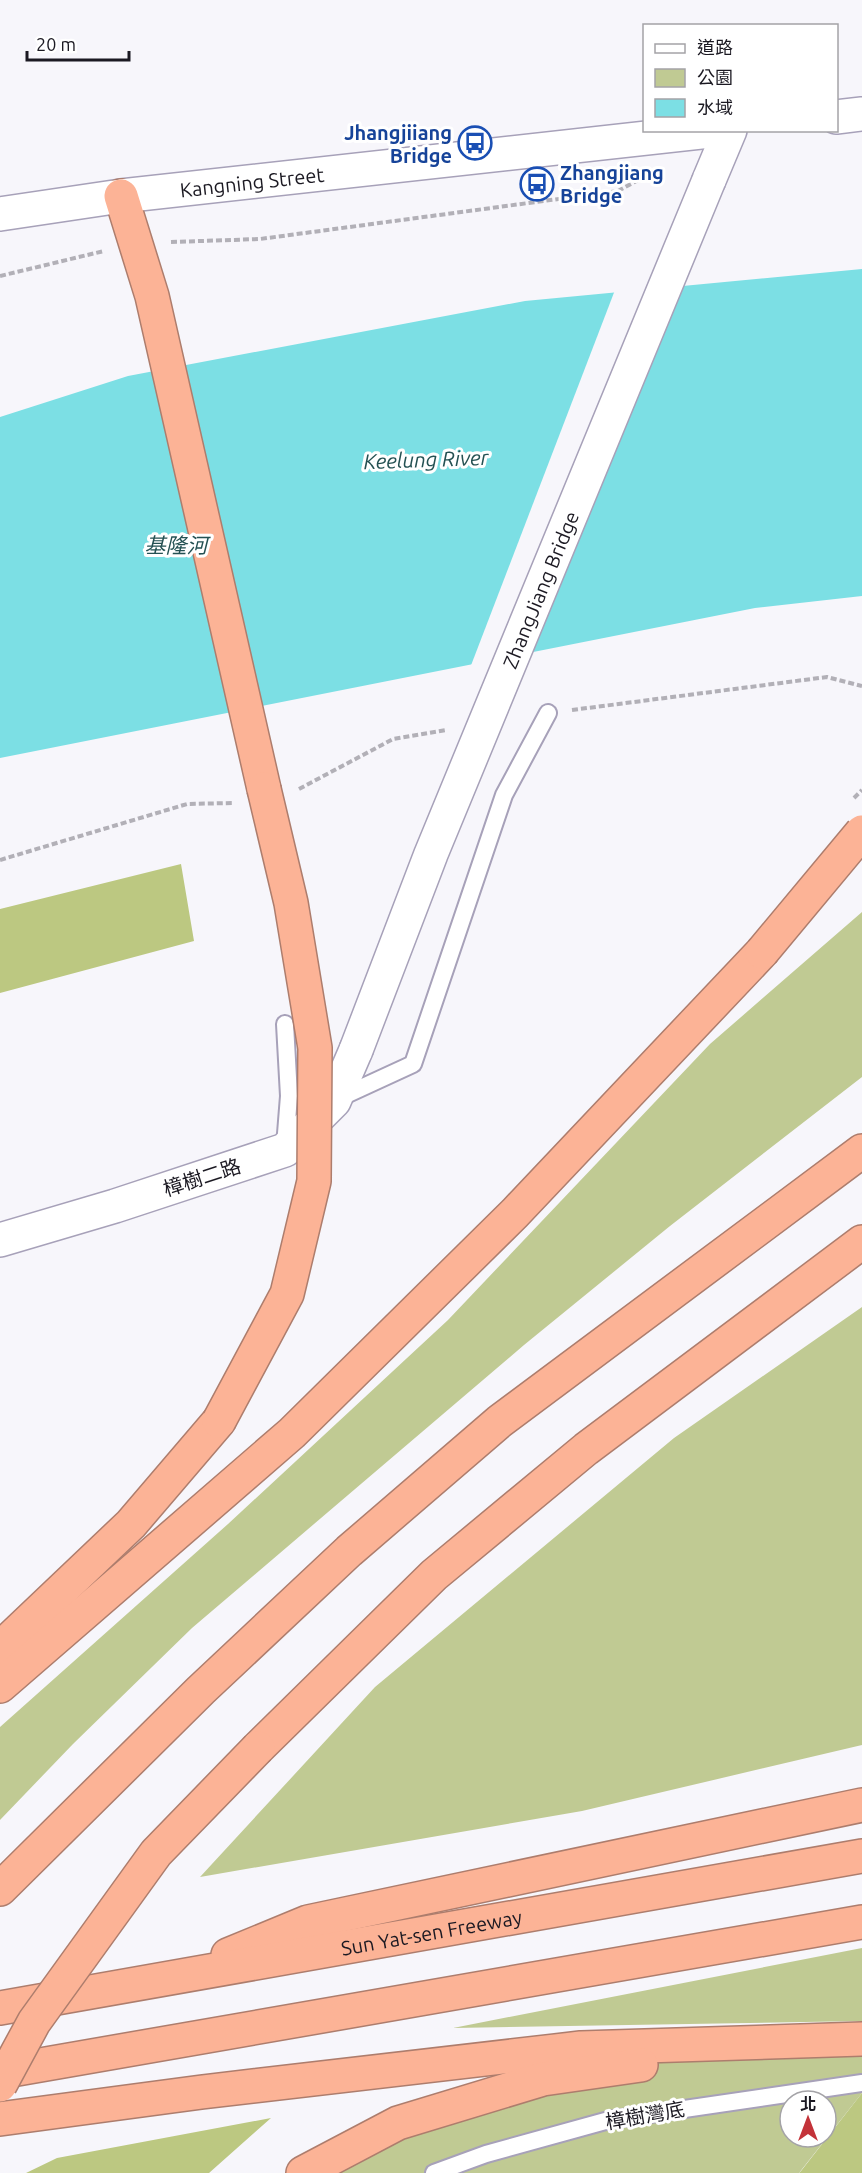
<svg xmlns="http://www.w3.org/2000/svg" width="862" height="2173" font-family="Ubuntu,'Noto Sans TC',sans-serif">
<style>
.green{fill:#c0ca93;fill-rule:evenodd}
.forest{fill:#bcc881}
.water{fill:#7cdfe4}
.pier{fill:#f7f6fb}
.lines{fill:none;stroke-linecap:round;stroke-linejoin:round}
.lane-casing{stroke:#a7a1b9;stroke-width:20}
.secondary-casing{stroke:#a7a1b9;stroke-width:36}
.highway-casing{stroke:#ad7d6d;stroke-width:36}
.path{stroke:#b2b0b7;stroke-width:4;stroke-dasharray:6 3;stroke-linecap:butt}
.lane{stroke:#fff;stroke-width:16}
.secondary{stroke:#fff;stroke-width:33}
.highway{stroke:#fcb396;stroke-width:33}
.secondary-bridge-casing{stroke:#a7a1b9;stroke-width:36;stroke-linecap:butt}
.highway-bridge-casing{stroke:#ad7d6d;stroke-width:36;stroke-linecap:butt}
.secondary-bridge{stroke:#fff;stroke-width:33}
.highway-bridge{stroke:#fcb396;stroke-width:33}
.labels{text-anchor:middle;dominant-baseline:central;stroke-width:6;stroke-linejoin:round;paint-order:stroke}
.transit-label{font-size:20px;font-weight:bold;fill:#164399;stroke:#fff;text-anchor:end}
.street-label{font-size:20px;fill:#1b1922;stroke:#fff}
.water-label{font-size:21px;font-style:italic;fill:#245153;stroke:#fff}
</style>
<rect width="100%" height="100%" fill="#f7f6fb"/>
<path class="green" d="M862 912V1077L670 1226 524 1345 192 1628 73 1744 0 1820V1727L228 1524 448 1320 710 1044Z
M862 1307V1745L582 1811 200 1877 375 1687 674 1438Z
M862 1948V2021L453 2028Z
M862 2039V2093L799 2173H303L543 2079 805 2041ZM790 2101H826V2137H790Z"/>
<path class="forest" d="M181 864 194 941 0 993V909Z
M862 2093V2173H799L801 2171Z
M271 2118 209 2173H26L57 2158Z"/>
<path class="water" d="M862 269V596L755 608 0 758V417L128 376 525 301Z"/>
<path class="pier" d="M682 284 531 655 470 668 615 290Z"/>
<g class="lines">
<g class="lane-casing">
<path id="lane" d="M285 1024 289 1096 285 1146
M337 1099 413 1064 504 795 548 713
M434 2173 486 2154 609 2120 862 2083"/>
</g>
<g class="secondary-casing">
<g id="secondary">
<path d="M836 117 862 114"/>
<path d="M709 180 730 130"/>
<path id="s1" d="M0 214 121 196 719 130"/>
<path d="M0 1240 115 1206 285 1150 334 1101 356 1050"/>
</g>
</g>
<g class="highway-casing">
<g id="highway">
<path d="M121 196 152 296 264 789"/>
<path d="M0 1653 10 1639 131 1524 219 1421"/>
<path d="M0 1686 292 1433 515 1213 762 952"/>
<path d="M258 1748 434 1575 586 1449 862 1242"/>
<path d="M0 1889 201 1690 349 1551 500 1421 862 1151"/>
<path d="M228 1955 308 1922 862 1805"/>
<path id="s2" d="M0 2008 862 1856"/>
<path d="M0 2072 862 1922"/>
<path d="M0 2119 202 2092 581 2048 862 2039"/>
<path d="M303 2173 398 2123 543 2079 641 2065"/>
</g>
</g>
<path class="path" d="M171 242 260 239 618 191 651 173
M0 276 104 251
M572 710 827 677 862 686
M299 789 393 739 446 730
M854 798 862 790
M0 860 187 804 234 803"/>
<use href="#lane" class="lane"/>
<use href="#secondary" class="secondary"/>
<use href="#highway" class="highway"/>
<g class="secondary-bridge-casing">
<g id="secondary-bridge">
<path id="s3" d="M356 1050 431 854 709 180"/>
</g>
</g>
<g class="highway-bridge-casing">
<path id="highway-bridge" d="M762 952 862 832
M219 1421 287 1294 314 1181 315 1048 291 903 264 789
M0 2085 34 2022 156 1853 258 1748"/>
</g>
<use href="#secondary-bridge" class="secondary-bridge"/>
<use href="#highway-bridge" class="highway-bridge"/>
</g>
<defs>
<g id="bus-ring" transform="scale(1.725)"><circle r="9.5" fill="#fff" stroke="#1a4fb4" stroke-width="1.5"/><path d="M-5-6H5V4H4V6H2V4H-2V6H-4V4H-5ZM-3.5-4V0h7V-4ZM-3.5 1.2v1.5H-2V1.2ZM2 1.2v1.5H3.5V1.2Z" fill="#1a4fb4"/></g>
</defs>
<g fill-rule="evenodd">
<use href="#bus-ring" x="475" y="143"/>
<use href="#bus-ring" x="537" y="184"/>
</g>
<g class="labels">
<g class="transit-label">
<text x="452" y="132">Jhangjiiang<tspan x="452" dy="23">Bridge</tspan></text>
<text x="560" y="172" text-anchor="start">Zhangjiang<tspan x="560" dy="23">Bridge</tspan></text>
</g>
<g class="street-label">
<text stroke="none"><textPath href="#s1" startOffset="254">Kangning Street</textPath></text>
<text stroke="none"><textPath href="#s3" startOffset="496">ZhangJiang Bridge</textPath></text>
<text transform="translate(202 1177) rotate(-18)">樟樹二路</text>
<text stroke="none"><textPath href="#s2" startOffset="438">Sun Yat-sen Freeway</textPath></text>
<text transform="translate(645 2115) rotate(-10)">樟樹灣底</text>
</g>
<g class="water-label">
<text transform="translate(426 459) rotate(-2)">Keelung River</text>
<text x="176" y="545">基隆河</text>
</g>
</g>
<rect x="643" y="24" width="195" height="108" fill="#ffffff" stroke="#a4a3a7" stroke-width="1.5"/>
<rect x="655" y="44" width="30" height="9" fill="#ffffff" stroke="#a4a3a7" stroke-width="1.5"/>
<text x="697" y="54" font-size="18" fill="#1b1922">道路</text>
<rect x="655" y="69" width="30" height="18" fill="#c0ca93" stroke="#a4a3a7" stroke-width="1.5"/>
<text x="697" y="84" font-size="18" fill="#1b1922">公園</text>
<rect x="655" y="99" width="30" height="18" fill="#7cdfe4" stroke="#a4a3a7" stroke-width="1.5"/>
<text x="697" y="114" font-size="18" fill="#1b1922">水域</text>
<g transform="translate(808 2119)"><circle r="28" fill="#ffffff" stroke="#a4a3a7" stroke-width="1.5"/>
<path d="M0-4.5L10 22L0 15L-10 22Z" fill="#c33339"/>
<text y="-9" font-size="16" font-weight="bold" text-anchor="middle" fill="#1b1922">北</text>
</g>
<path d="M27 51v9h102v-9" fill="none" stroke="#1b1922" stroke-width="3"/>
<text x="36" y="51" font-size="18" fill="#1b1922" stroke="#ffffff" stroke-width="4.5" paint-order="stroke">20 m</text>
</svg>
